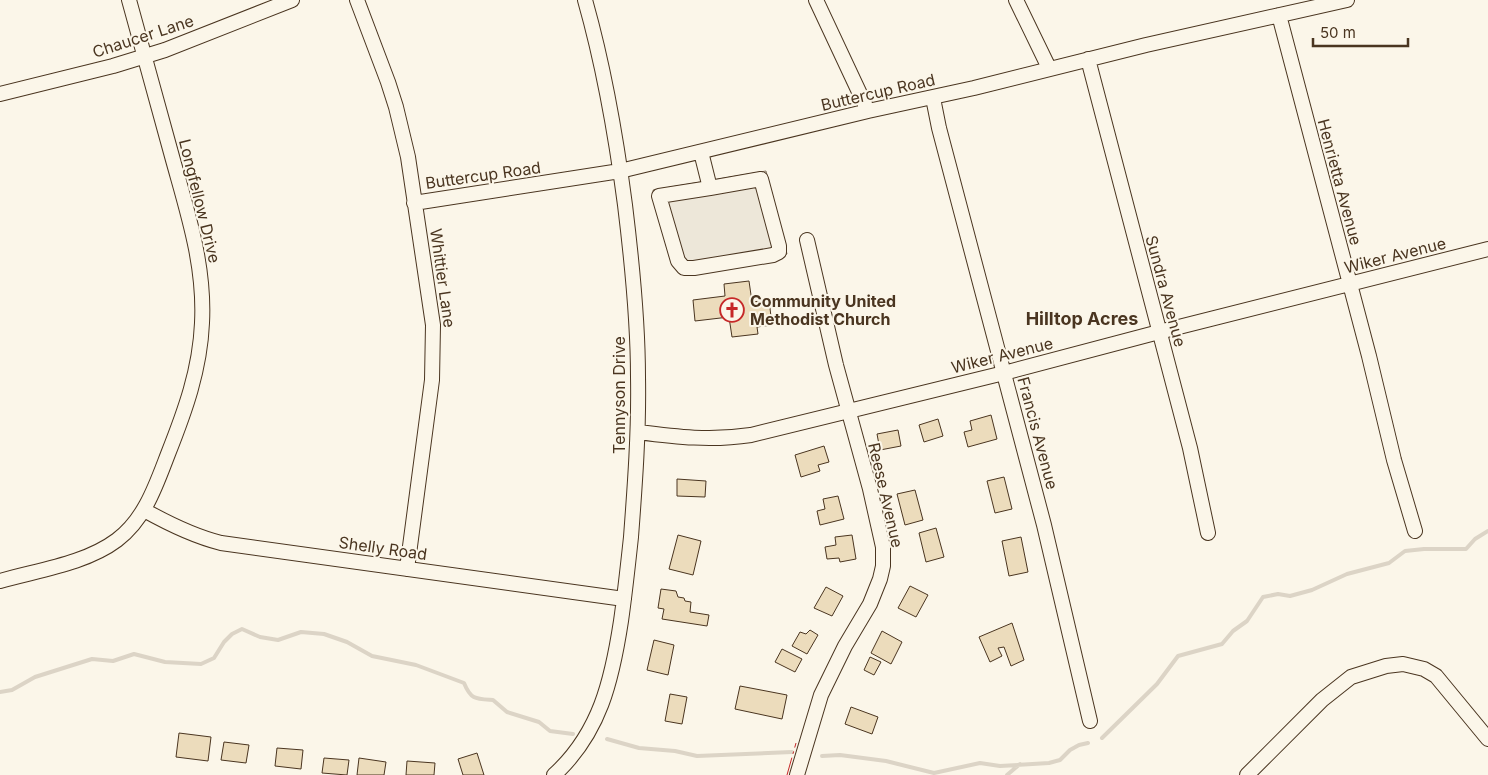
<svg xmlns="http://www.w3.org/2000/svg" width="1488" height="775" font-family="Inter,sans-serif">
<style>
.parking{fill:#ede7d9;stroke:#887966}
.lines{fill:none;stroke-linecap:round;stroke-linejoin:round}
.stream{stroke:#dcd4c6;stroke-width:4}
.building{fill:#ecdcbc;stroke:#4a3520}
.minor-casing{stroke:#4a3520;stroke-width:16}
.minor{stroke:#fbf6e9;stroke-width:14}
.power{stroke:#c62828;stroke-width:1;stroke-dasharray:18 4 2.5 4;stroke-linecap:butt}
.labels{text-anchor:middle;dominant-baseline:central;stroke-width:4;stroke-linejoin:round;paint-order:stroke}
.street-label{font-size:16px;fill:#4a3520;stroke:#fbf6e9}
.poi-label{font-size:16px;font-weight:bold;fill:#4a3520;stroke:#fbf6e9;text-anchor:start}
.neighbourhood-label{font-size:18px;font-weight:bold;fill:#4a3520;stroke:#fbf6e9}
</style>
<rect width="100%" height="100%" fill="#fbf6e9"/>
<path class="parking" d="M766 171 787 254 683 273 670 259 653 190Z"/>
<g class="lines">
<path class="stream" d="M0 692 12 690 35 677 92 659 113 661 134 654 165 662 201 664 214 658 224 642 232 634 242 629 260 637 278 640 301 632 324 634 347 642 372 656 416 665 464 683C471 700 476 699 493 700L507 712 539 722 550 731 573 734
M1102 738 1157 684 1178 656 1222 644 1233 631 1247 621 1263 597 1278 594 1290 596 1312 590 1347 574 1389 563 1405 551 1424 549H1466L1475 539 1488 531
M607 739 639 748 675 751 697 756 792 752
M822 756 840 755 886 761 934 773 980 763 1000 766 1049 763 1060 760 1070 750 1079 745 1088 743
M1007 775 1020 764"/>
</g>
<path class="building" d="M749 281 752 302 769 300 772 325 757 327 758 334 732 337 729 317 695 321 693 300 725 296 724 284Z
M991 415 997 439 968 447 964 432 972 430 970 421Z
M938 419 943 436 924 442 919 425Z
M898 430 901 446 880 450 877 434Z
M824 446 829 462 818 465 820 471 801 477 795 455Z
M1004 477 1012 509 995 513 987 481Z
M677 479 706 481 705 497 677 496Z
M915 490 923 520 905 525 897 494Z
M838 496 844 519 820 525 817 511 825 509 823 499Z
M936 528 944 557 926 562 919 533Z
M678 535 701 541 693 575 669 569Z
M852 535 856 559 840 562 839 558 827 559 825 547 836 545 835 537Z
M1021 537 1028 572 1009 576 1002 541Z
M910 586 928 595 916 617 898 608Z
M826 587 843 596 832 616 814 608Z
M661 589 676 591 678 597 684 598 685 601 691 602 690 612 709 615 707 626 662 619 664 609 658 608Z
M1012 623 1024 660 1011 666 1004 647 998 648 1002 656 990 662 979 637Z
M810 630 818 635 807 654 792 646 800 632 806 634Z
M882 631 902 642 891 664 871 653Z
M654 640 674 645 668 675 647 670Z
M782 649 802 659 795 672 775 662Z
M870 657 881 662 874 675 864 670Z
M740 686 787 695 782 719 735 709Z
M670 694 687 697 682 724 665 721Z
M851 707 878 717 872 734 845 724Z
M179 733 211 737 208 761 176 757Z
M224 742 249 745 246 763 221 760Z
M277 748 303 750 301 769 275 766Z
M477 753 484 775H463L458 759Z
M324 758 349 760 347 775 322 773Z
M359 758 386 762 384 775H357Z
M407 761 435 763 434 775H406Z"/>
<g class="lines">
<g class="minor-casing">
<path id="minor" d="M357 0 388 82 396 107 408 157 433 325 432 380 407 569
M816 0 868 111
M1016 0 1049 68
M1279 15 1369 356 1394 460 1415 531
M1088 59 1190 448 1208 533
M0 94 113 66 165 50 292 0
M933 98 939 128 1044 525 1090 721
M701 152 710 188 659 196 678 261 684 268H694L773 255 779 252V246L761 179 710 188
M414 203 620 171 868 111 974 88 1146 45 1347 0
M638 432C677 437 711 441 751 435L1004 373 1159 332 1488 249
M144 510C169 524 193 536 221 543L624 599
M0 581C38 570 85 564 117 540 145 519 156 485 168 454 185 411 200 370 202 323 205 266 188 214 173 160 158 107 144 53 129 0
M554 775C600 733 612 680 621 621 625 593 628 565 631 537 635 484 639 430 638 377 638 319 632 262 625 205 616 136 604 67 585 0
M797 775 821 695 845 646 870 604 880 579 883 566V547L870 489 836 365 807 240
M1247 775 1322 700 1351 677 1386 666 1403 664 1424 669 1436 676 1488 739"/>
</g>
<use href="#minor" class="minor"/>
<path class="power" d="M787 775 796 743"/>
</g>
<defs>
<g id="church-ring" transform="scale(1.25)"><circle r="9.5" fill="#fbf6e9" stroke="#c62828" stroke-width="1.5"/><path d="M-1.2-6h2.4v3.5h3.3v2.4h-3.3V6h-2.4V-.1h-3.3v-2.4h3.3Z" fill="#c62828"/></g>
</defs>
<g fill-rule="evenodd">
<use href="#church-ring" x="732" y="310"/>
</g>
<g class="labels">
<g class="street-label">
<text transform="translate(143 36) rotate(-18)">Chaucer Lane</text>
<text transform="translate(878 92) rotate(-13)">Buttercup Road</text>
<text transform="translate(483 175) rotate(-8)">Buttercup Road</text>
<text transform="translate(1340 182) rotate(75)">Henrietta Avenue</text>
<text transform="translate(200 201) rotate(76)">Longfellow Drive</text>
<text transform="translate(1395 255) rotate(-14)">Wiker Avenue</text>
<text transform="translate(443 278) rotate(82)">Whittier Lane</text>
<text transform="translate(1166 291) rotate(75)">Sundra Avenue</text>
<text transform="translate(1002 355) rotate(-14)">Wiker Avenue</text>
<text transform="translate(619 395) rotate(-90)">Tennyson Drive</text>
<text transform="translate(1038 433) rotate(75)">Francis Avenue</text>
<text transform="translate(886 495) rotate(77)">Reese Avenue</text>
<text transform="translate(383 548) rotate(8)">Shelly Road</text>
</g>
<g class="poi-label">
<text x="750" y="301">Community United<tspan x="750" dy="18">Methodist Church</tspan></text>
</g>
<g class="neighbourhood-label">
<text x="1082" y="318">Hilltop Acres</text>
</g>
</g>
<path d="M1313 38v8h95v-8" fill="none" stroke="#4a3520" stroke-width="2.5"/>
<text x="1320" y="38" font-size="15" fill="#4a3520" stroke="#fbf6e9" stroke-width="4" paint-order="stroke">50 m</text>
</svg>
